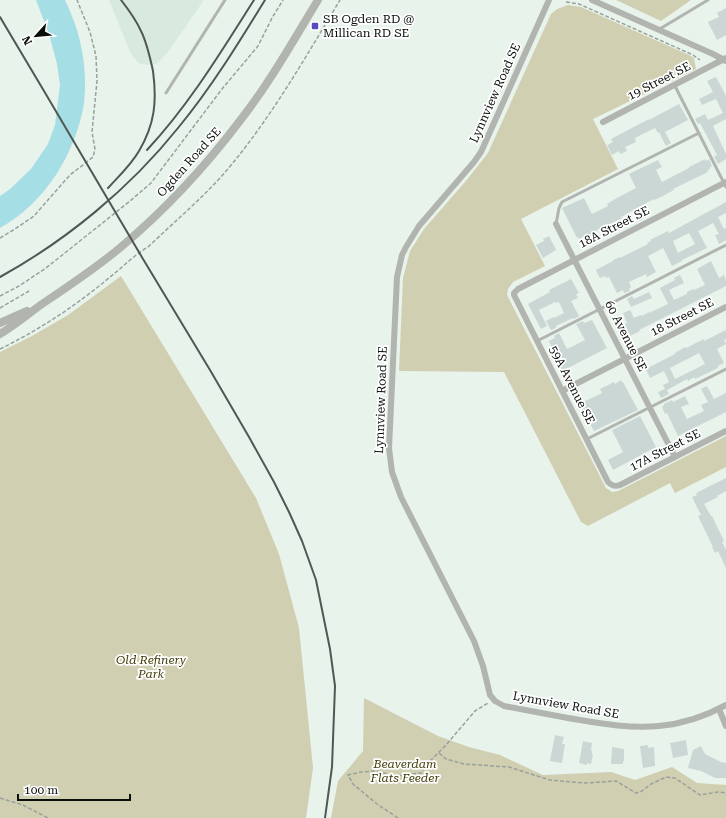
<svg xmlns="http://www.w3.org/2000/svg" width="726" height="818" font-family="'Roboto Serif',serif">
<style>
.built{fill:#d8eade}
.green{fill:#d0cfb1}
.water{fill:#a6dee5}
.building{fill:#cad7d4;fill-rule:evenodd}
.lines{fill:none;stroke-linecap:round;stroke-linejoin:round}
.path{stroke:#98a19b;stroke-width:1.5;stroke-dasharray:4 2;stroke-linecap:butt}
.service{stroke:#b1b4af;stroke-width:3}
.minor{stroke:#b1b4af;stroke-width:6}
.tertiary{stroke:#b1b4af;stroke-width:8}
.rail{stroke:#515753;stroke-width:2}
.poi-dot{fill:#584ac2;stroke:#fff;stroke-width:1.5}
.labels{text-anchor:middle;dominant-baseline:central;stroke-width:3.5;stroke-linejoin:round;paint-order:stroke}
.poi-label{font-size:12px;fill:#0a0e0b;stroke:#fff;text-anchor:start}
.street-label{font-size:12px;fill:#0a0e0b;stroke:#fff}
.park-label{font-size:12px;font-style:italic;fill:#413d07;stroke:#fff}
</style>
<rect width="100%" height="100%" fill="#e8f3ec"/>
<path class="built" d="M109 0H204L168 52 157 64 146 65 138 63 130 52Z"/>
<path class="green" d="M616 0H691L661 21Z
M568 5 581 7 689 55 694 58 696 69 593 119 618 169 521 219 545 266 513 282 508 289 507 295 606 488 612 492 618 491 726 436V467L675 493 670 483 588 526 581 522 504 372 399 371 403 278 410 251 424 229 465 182 488 153 551 14 557 9Z
M121 276 256 498 279 554 299 628 313 768 306 818H0V352L32 336 68 315Z
M364 698 438 736 469 747 500 755 543 775 611 772 635 780 672 767 697 783 726 785V818H331L338 781 363 751Z"/>
<path class="water" d="M36 0H65C72 15 78 30 81 46 85 64 86 85 84 103 76 153 45 203 0 228V196L10 189 31 169 48 144 55 125 60 85 57 64 49 34Z"/>
<path class="building" d="M726 8V35L717 40 708 22 719 17 717 13Z
M716 77 726 96V119L713 126 726 154V159L718 164 714 157 717 155 700 123 698 124 695 119 705 114 708 120 723 113 716 99 702 105 699 99 713 92 707 81Z
M679 104 688 120 665 132 671 143 666 146 659 132 658 133 655 128 635 138 636 142 625 147 627 151 620 154 619 151 612 155 607 145 613 142 611 139 649 119V120Z
M705 159 706 161 709 159 712 166 709 168 710 169 707 171 708 172 673 189 674 190 661 197 654 200V199L637 208 621 217 622 218 579 239 578 237 577 238 562 208 584 198 592 214 608 206 607 204 615 199 636 188 629 174 637 170 658 160 662 167 656 170 662 182 689 168V167Z
M726 202V213L718 217 724 229 726 228V240L719 244 715 235 719 234 713 223 698 231 707 248 682 260V261L672 266 663 248 648 256 656 272 647 277 646 274 629 282 631 287 629 289 630 291 624 293 623 290 617 293 609 277 606 278 605 276 600 278 596 270 613 261V260L620 257V258L648 244 647 243 651 241 650 240 668 231 669 233ZM689 233 695 244 678 253 673 241Z
M549 236 556 250 543 258 536 245 544 241 543 239Z
M711 261 719 278 724 275 726 280V286L639 330 640 331 630 336 625 324 627 323 623 313 630 310 634 318 641 315 642 316 649 312V313L668 304 660 288 675 280 674 278 680 275 684 283 669 290 674 300 687 294V292L693 289 694 290 705 285 697 269Z
M571 279 579 293 576 294 578 298 571 301 579 316 574 319 573 318 556 326V328L551 330 546 321 553 317 554 318 564 313 559 302 556 303 555 302 539 310 547 326 541 329 528 304 550 292 549 290Z
M649 292 652 298 631 307 627 299 632 296 634 299Z
M592 320 607 348 562 371 549 341 555 338 554 336 559 333 567 349 585 340 576 324 583 321 584 323Z
M726 330V339L724 340 726 344 717 349 724 363 718 366V368L695 379 694 377 688 381 687 379 667 390 669 394 661 398 658 392 665 389 663 385 669 382 664 371 650 378 646 369 675 354V353L685 347 686 348 704 339V341ZM699 353 705 364 675 379 670 368Z
M621 380 622 382H623L638 410 594 431 579 404 602 393 600 389 614 382 615 384Z
M707 386 714 399 726 393V412L678 436 667 413 665 414 662 407 664 405V404L672 400 673 402 685 396 689 404 681 407 687 419 704 411 701 405 708 402 701 389Z
M640 416 656 447 613 470 608 460 623 452 612 430Z
M726 478V491L717 496 718 497 704 504 711 516H712L724 541 722 542 726 550V568L718 551 715 553 712 547H713L698 516 701 515 692 497 697 495 696 493Z
M555 735 564 737 562 744H565L562 763 550 761Z
M686 740 688 755 673 758 670 743Z
M583 741 592 743 591 751H592V754H593L591 764 587 763V765L579 763Z
M648 745V748L654 747 655 766 643 768 640 746Z
M701 746 705 754 721 762 726 763V778H715L701 771 688 768 693 750Z
M612 747 624 749V761H623V764H611Z"/>
<g class="lines">
<path class="path" d="M566 2 579 4 693 55 700 60
M0 238 15 229 34 216 70 175 93 157 95 149 92 132 97 81 96 56 90 32 77 0
M0 296 19 286 46 268 130 201 151 183 222 89 258 46 272 18 283 0
M0 308 29 291
M0 349C39 330 77 305 110 277 123 267 134 255 148 247 175 221 203 198 227 170 271 118 305 58 340 0
M439 753 446 759 464 764 509 767 550 780 584 783 616 781 636 793 642 791 651 784 666 777 675 778 700 795 718 792 726 793
M0 798 23 805 48 818
M398 818 377 804 353 784 348 775 361 772 376 771 395 776 421 773 428 763 446 745 475 711 488 703"/>
<path class="service" d="M658 30 708 0
M675 86 726 187
M166 93 225 0
M556 224 559 208 562 202 699 133
M537 341 726 245
M587 439 726 369"/>
<path class="minor" d="M549 0 481 152 474 162 419 226 406 247 402 255 397 277 389 448 392 472 401 497 474 641 483 666 490 695 495 701 504 706C525 710 547 714 568 718 598 723 628 729 659 726 682 724 706 716 726 705
M592 0 713 54 726 61
M603 122 726 58
M726 182 518 289 514 293V295L608 482C612 486 615 487 620 485L726 431
M556 224 675 457
M562 391 726 307
M719 709 726 726"/>
<path class="tertiary" d="M0 323 27 311
M0 334C15 325 28 314 42 304 69 286 96 268 121 247 165 210 204 168 239 122 269 84 293 41 318 0"/>
<path class="rail" d="M0 17 44 91 143 259 210 370 249 437 274 482 289 512 302 541 316 580 330 649 335 686 332 767 325 818
M147 150C189 105 221 52 254 0
M108 188C119 176 131 165 139 151 155 124 157 101 153 71 150 57 147 43 141 31 136 20 128 9 121 0
M0 277C67 240 130 188 178 128 211 88 238 44 265 0"/>
</g>
<rect class="poi-dot" x="311" y="22" width="8" height="8" rx="2"/>
<g class="labels">
<g class="poi-label">
<text x="323" y="19">SB Ogden RD @<tspan x="323" dy="14">Millican RD SE</tspan></text>
</g>
<g class="street-label">
<text transform="translate(659 81) rotate(-27)">19 Street SE</text>
<text transform="translate(495 93) rotate(-66)">Lynnview Road SE</text>
<text transform="translate(189 162) rotate(-48)">Ogden Road SE</text>
<text transform="translate(614 227) rotate(-27)">18A Street SE</text>
<text transform="translate(682 317) rotate(-27)">18 Street SE</text>
<text transform="translate(626 336) rotate(63)">60 Avenue SE</text>
<text transform="translate(572 385) rotate(63)">59A Avenue SE</text>
<text transform="translate(381 400) rotate(-88)">Lynnview Road SE</text>
<text transform="translate(665 450) rotate(-27)">17A Street SE</text>
<text transform="translate(566 705) rotate(10)">Lynnview Road SE</text>
</g>
<g class="park-label">
<text x="151" y="660">Old Refinery<tspan x="151" dy="14">Park</tspan></text>
<text x="405" y="764">Beaverdam<tspan x="405" dy="14">Flats Feeder</tspan></text>
</g>
</g>
<g transform="translate(36 36) rotate(243)" stroke="#ffffff" stroke-width="3" paint-order="stroke">
<path d="M0-3L7 15L0 10L-7 15Z" fill="#0a0e0b"/>
<text y="-6" font-size="11" font-weight="bold" text-anchor="middle" fill="#0a0e0b">N</text>
</g>
<path d="M18 794v6h112v-6" fill="none" stroke="#0a0e0b" stroke-width="2"/>
<text x="24" y="794" font-size="12" fill="#0a0e0b" stroke="#ffffff" stroke-width="3" paint-order="stroke">100 m</text>
</svg>
